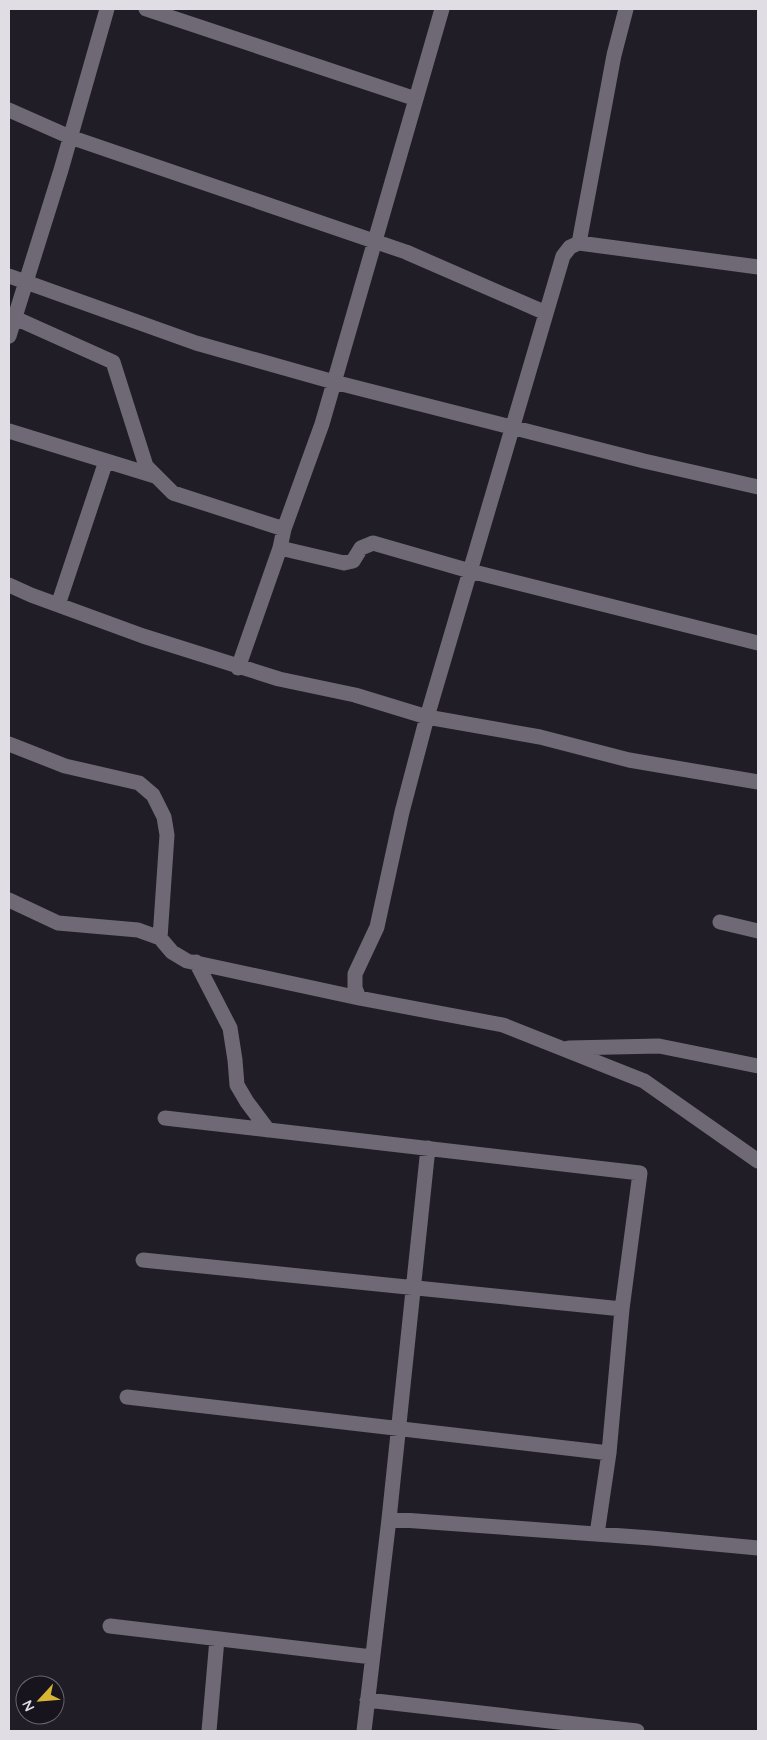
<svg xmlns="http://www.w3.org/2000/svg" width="767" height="1740" font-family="Quicksand,sans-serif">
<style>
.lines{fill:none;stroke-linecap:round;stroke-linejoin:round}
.street{stroke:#6e6975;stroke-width:15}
</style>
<rect width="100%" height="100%" fill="#211d26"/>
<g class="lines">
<path class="street" d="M146 9 416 99
M9 110 70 137 406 252 546 313
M579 243 614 55 626 9
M758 267 579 243 570 247 563 256 427 717 402 812 377 927 355 974V988L359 998 503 1025 644 1081 758 1161
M9 276 196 343 334 382 644 461 758 487
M15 318 113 362 146 466 173 493 284 529
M9 336 61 170 107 9
M9 431 155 476
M280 548 344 563 353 561 361 548 373 543 470 571 758 643
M9 585 31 595 143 636 279 679 355 695 427 717 540 737 629 760 758 782
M58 605 106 461
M238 668 280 548 284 529 322 424 442 9
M9 744 65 766 139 783 153 795 164 817 167 835 160 938
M9 900 58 923 138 930 160 938 172 952 187 961 359 998
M720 922 758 931
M196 962 230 1028 235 1060 237 1085 247 1102 268 1130
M569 1048 659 1046 758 1066
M165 1118 640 1173 622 1309 609 1453 597 1534
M143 1260 622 1309
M127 1397 609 1453
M389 1519 651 1538 758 1548
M110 1626 372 1657
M367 1700 637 1731
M209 1731 217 1639
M364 1731 389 1519 428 1148"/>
</g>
<rect width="767" height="1740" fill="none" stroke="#e0dee4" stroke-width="20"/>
<g transform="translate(40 1700) rotate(244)"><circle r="24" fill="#17141d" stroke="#67656d"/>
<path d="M0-4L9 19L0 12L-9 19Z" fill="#d8b434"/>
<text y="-8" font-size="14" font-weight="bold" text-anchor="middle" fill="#e0dee4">N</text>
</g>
</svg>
